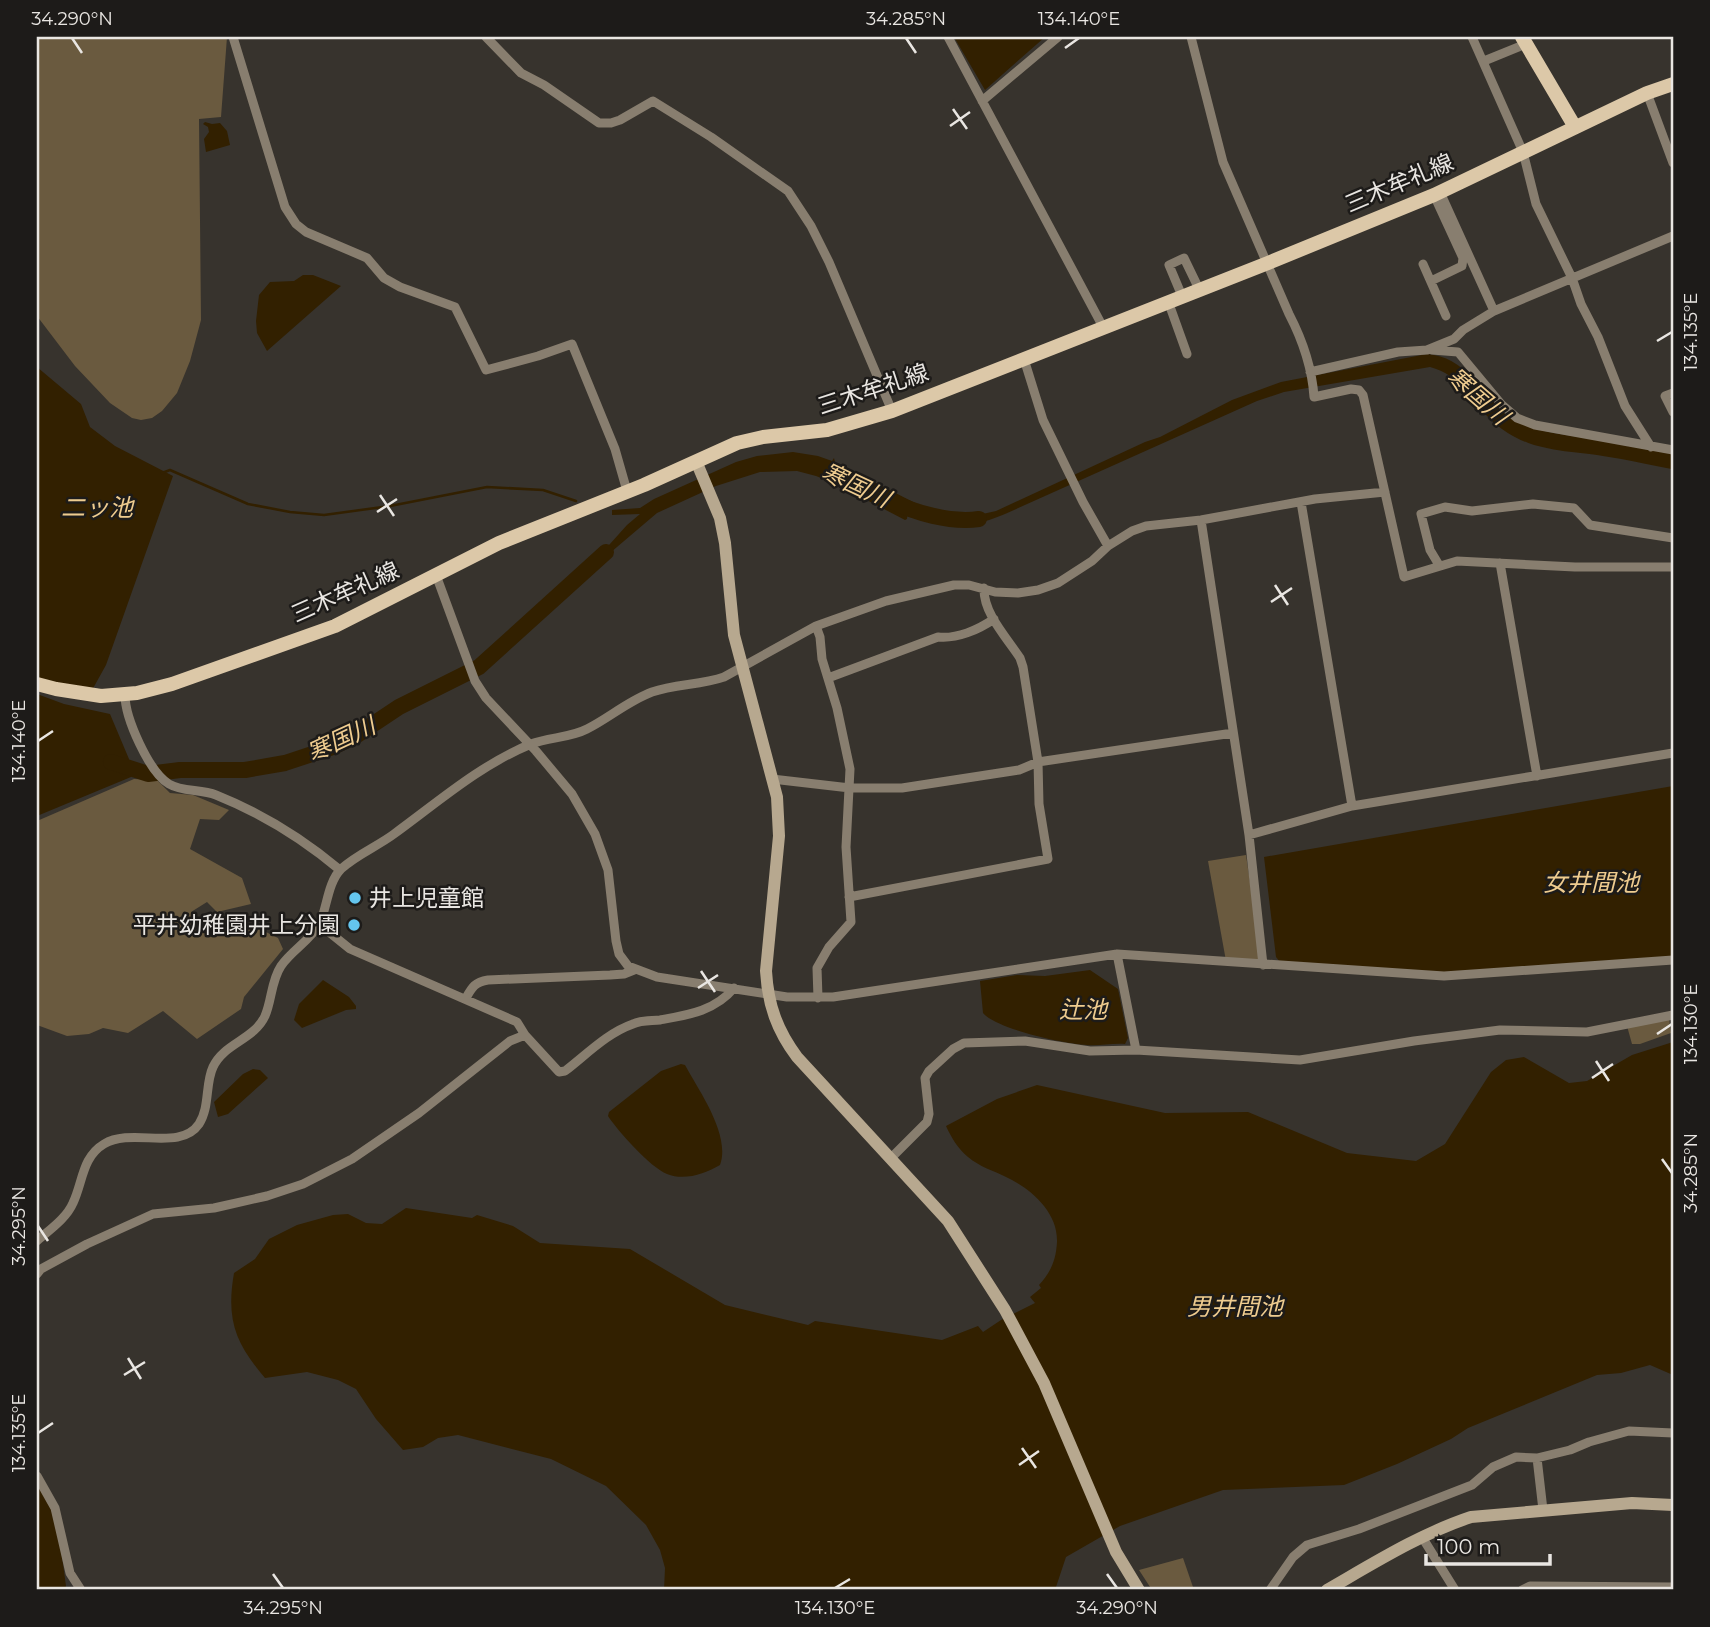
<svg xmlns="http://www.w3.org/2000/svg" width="1710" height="1627" font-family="Montserrat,'Noto Sans JP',sans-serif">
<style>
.green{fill:#6a5a3f}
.water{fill:#322000}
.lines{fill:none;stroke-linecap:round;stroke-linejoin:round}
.stream{stroke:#322000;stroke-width:2.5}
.river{stroke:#322000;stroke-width:16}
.street{stroke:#887e6f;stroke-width:9}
.secondary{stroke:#b7a88f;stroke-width:12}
.primary{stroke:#dcc8a8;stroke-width:14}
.ticks{fill:none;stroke:#e9e6e2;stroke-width:2.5}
.poi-dot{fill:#64c5ee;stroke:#1d1b19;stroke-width:2.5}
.labels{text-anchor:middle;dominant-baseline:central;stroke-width:5;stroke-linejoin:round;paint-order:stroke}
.street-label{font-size:23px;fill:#e9e6e2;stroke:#1d1b19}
.poi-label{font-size:23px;fill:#e9e6e2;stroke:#1d1b19;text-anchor:start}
.water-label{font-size:24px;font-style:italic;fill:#efcc8f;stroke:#1d1b19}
.neatline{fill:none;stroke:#e9e6e2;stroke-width:2.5}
.ticks-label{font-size:18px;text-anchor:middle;fill:#e9e6e2}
</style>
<rect width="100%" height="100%" fill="#37332d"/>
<path class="green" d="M37 37H227L221 117 199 119 201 320 190 361 177 393 162 411 152 418 141 420 132 418 110 403 75 366 37 316Z
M134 779 157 780 170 793 193 795 229 810 219 820 200 819 190 849 242 878 251 904 217 912 207 902 191 912V922L209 928 236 917 278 938 283 949 244 997 241 1009 197 1039 163 1011 128 1033 103 1028 89 1034 67 1036 37 1025V821Z
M1246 855 1262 964 1226 961 1208 861Z
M1669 1018 1671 1033 1640 1044H1632L1627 1026Z
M1183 1558 1194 1590H1152L1139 1570Z"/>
<path class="water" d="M954 37H1045L985 90Z
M205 122 212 124 220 123 227 131 230 145 206 152 204 139 209 132 208 127 203 124Z
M303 275H313L341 286 267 351 257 333 256 321 259 295 270 282 294 281Z
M1427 354C1465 357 1480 390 1506 414L1496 425C1477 402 1460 375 1430 367L1284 392 1257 401 1005 514C991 519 972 529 960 519L996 511 1145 442 1160 437 1232 400 1281 382Z
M37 367 81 404 90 427 115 446 173 476 106 665 91 692 37 681Z
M793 452 818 456 832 461 834 458 835 462 915 503 908 510 907 519 905 520 834 483 816 476 797 471 760 472 716 486 657 513 597 564H592L627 525 640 514 612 515V510L640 508 654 499 736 462 757 456Z
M37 694 64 704 110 714 129 759 131 777 37 816Z
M1673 786V957L1446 973 1280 962 1276 957 1264 857Z
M1090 970 1118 989 1128 1038 1125 1044C1112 1043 1100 1046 1087 1045 1065 1044 996 1029 983 1013L980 981 1017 975 1045 976Z
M323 980 349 997 356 1006V1009L346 1010 302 1028 294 1020 299 1004Z
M1673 1042V1375L1650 1365 1621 1373 1597 1375 1468 1428 1451 1439 1397 1464 1344 1485 1223 1490 1120 1526 1066 1557 1055 1590H664L665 1568 660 1550 646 1525 606 1486 551 1459 458 1435 438 1438 423 1447 403 1450 376 1419 356 1389 338 1380 307 1372 265 1378C235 1343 226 1319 234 1273L255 1259 269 1239 297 1225 333 1215 348 1214 366 1223 382 1224 406 1208 472 1218 477 1215 513 1226 540 1243 630 1249 725 1305 808 1325 815 1321 942 1340 978 1326 983 1332 1001 1320 1035 1303 1030 1297 1041 1288 1039 1285C1051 1272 1056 1260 1057 1242 1058 1212 1031 1189 1006 1177 992 1170 980 1167 968 1157 958 1149 951 1137 946 1126L997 1099 1037 1085 1165 1113 1248 1112 1347 1153 1416 1161 1445 1144 1491 1072 1506 1060 1524 1057 1569 1083 1587 1081 1632 1055Z
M681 1064 685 1065C699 1091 731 1135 720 1165 705 1174 684 1181 667 1174 651 1168 617 1130 608 1116L609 1112 661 1071Z
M253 1069 260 1070 268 1078 228 1114 218 1117 214 1102 243 1074Z
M37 1479C57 1513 61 1548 66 1586L64 1590H37Z"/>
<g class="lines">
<path class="stream" d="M162 473 170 470 248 504 290 512 324 515 390 506 487 487 543 490 576 501"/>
<path class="river" d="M1487 404C1521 444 1556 441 1604 448 1627 451 1650 457 1673 461
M890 500C914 513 951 523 979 519
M111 762 148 774 180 770H245L285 763 333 747 357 735 399 707 479 667 606 552"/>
<path class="street" d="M233 37 285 207 296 224 306 232 367 258 384 278 400 287 455 307 486 370 538 356 572 344 615 449 627 491
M486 37 521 73 544 85 599 123H611L620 120 653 101 711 137 788 191 811 226 829 262 892 411
M948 37 1103 327
M1191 37 1223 162 1289 314C1303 341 1312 367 1314 397L1351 389 1359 390 1363 395 1404 577 1457 561 1575 567H1673
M1472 37 1523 152 1536 204 1572 278 1581 304 1598 337 1625 406 1651 447
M1484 61 1526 44
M1647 93 1673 163
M982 101 1058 37
M1440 192 1494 311
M1423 264 1446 316
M1431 281 1462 266 1463 258 1434 195
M1182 296 1169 265 1184 258 1199 289
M1168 301 1187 354
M1432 350 1458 352 1502 405 1517 418 1535 425 1673 450
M1024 359 1043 420 1083 502 1108 546
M1310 372 1398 352 1427 350 1454 339 1463 330 1494 311 1673 236
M1673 393 1665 396 1673 412
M1301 502 1352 806
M1201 520 1249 835 1263 965
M1500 563 1537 776
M1439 565 1430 550 1421 514 1445 507 1472 511 1533 504 1574 508 1590 525 1673 538
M436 575 475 681 486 698 536 751 572 794 595 834 608 870 616 941 619 954 628 966 657 977 787 997H833L1117 954 1444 976 1673 960
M816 626 820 637 822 659 837 708 850 769 846 847 851 922 829 947 817 968 818 998
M828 678 938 637C957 639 978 630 994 619
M125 695C125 718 149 772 169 784 182 792 201 789 216 795 261 813 303 839 340 870
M772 779 850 788H902L1019 770 1038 762 1233 733
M1249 835 1352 806 1673 753
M849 897 1048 859 1039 804 1038 762 1023 667 1020 658C1007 638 983 613 984 588
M319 924 350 949 517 1022 525 1035 559 1072 565 1071C586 1055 607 1033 633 1024 641 1020 651 1021 660 1020 688 1015 715 1011 734 988
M1117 954 1136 1050
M466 998C472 987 475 982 488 980L610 975 624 974 634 970
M891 1158 927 1122 929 1114 925 1078 929 1071 953 1049 964 1043 1025 1041 1090 1051 1136 1050 1300 1060 1414 1041 1500 1030 1587 1032 1673 1015
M37 1241C49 1230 66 1219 73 1203 83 1182 82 1157 104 1144 132 1127 180 1152 199 1124 210 1107 205 1084 213 1067 224 1043 254 1040 265 1016 272 1000 271 981 281 966 292 950 311 940 320 923 327 907 328 882 341 869 356 855 378 846 394 834 438 802 480 765 531 744 549 737 570 738 587 729 609 718 628 701 652 692 675 684 701 685 724 677L816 626 886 601 954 585H969L995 592 1018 593 1038 590 1058 583 1092 561 1108 546 1132 531 1146 526 1201 520 1315 499 1385 492
M37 1274 41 1269 87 1244 153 1214 214 1208 267 1196 303 1184 352 1159 419 1113 510 1041 525 1035
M1537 1458 1543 1510
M37 1476 55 1508 70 1573 81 1590
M1422 1537 1455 1590
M1270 1590 1293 1557 1307 1545 1359 1529 1472 1485 1493 1467 1516 1457 1537 1458 1570 1450 1589 1442 1629 1431 1673 1433
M1522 1590 1530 1586 1673 1587"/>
<path class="secondary" d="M696 461 720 518 725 543 734 635 777 797 779 836 766 971C768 1005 777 1030 797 1057L948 1221 1005 1310 1044 1383 1116 1552 1139 1590
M1327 1590C1374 1563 1420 1534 1471 1517L1632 1503 1673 1505"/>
<path class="primary" d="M1522 37 1575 127
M37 684 56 689 101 696 137 693 172 684 335 626 499 543 644 485 737 443 763 437 827 430 892 411 1268 263 1434 195 1647 93 1673 84"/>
</g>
<path class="ticks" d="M72 38 82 53M906 38 916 53M1065 48 1079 38M953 109 967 129M950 126 970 112M1657 341 1672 332M380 495 394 516M377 512 397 499M1275 585 1288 605M1271 602 1292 588M38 741 53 731M701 971 715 992M698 988 718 975M1657 1034 1672 1024M1596 1061 1609 1081M1592 1078 1613 1064M1662 1159 1672 1173M38 1226 48 1241M128 1358 141 1379M124 1375 145 1362M38 1433 53 1423M1022 1448 1036 1468M1019 1465 1039 1451M273 1574 283 1588M1107 1574 1117 1588M835 1588 850 1579"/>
<g class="poi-dot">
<circle cx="355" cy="898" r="7"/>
<circle cx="354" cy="925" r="7"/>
</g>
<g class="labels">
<g class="street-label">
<text transform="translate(1399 183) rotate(-23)">三木牟礼線</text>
<text transform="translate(873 389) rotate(-18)">三木牟礼線</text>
<text transform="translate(345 592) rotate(-24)">三木牟礼線</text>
</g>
<g class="poi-label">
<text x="369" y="898">井上児童館</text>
<text x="340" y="925" text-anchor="end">平井幼稚園井上分園</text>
</g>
<g class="water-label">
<text transform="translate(1478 396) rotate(41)">寒国川</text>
<text transform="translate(856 485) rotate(25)">寒国川</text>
<text x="97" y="507">二ッ池</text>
<text transform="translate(341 739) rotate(-25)">寒国川</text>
<text x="1591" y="882">女井間池</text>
<text x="1083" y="1009">辻池</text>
<text x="1235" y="1306">男井間池</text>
</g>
</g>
<rect width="1710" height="1627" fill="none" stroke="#1d1b19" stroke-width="77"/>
<path d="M1426 1554v10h124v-10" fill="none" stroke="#e9e6e2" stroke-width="3.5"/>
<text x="1437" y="1554" font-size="21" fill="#e9e6e2" stroke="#1d1b19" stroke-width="5" paint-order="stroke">100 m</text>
<rect x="38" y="38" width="1634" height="1550" class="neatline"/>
<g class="ticks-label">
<text x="72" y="25">34.290°N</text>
<text x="906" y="25">34.285°N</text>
<text x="1079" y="25">134.140°E</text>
<text transform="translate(1691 332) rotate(-90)" y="6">134.135°E</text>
<text transform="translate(19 741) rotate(-90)" y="6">134.140°E</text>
<text transform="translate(1691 1024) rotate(-90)" y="6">134.130°E</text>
<text transform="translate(1691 1173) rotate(-90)" y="6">34.285°N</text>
<text transform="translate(19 1226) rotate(-90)" y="6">34.295°N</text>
<text transform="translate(19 1433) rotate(-90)" y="6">134.135°E</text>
<text x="283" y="1614">34.295°N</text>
<text x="835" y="1614">134.130°E</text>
<text x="1117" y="1614">34.290°N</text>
</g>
</svg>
